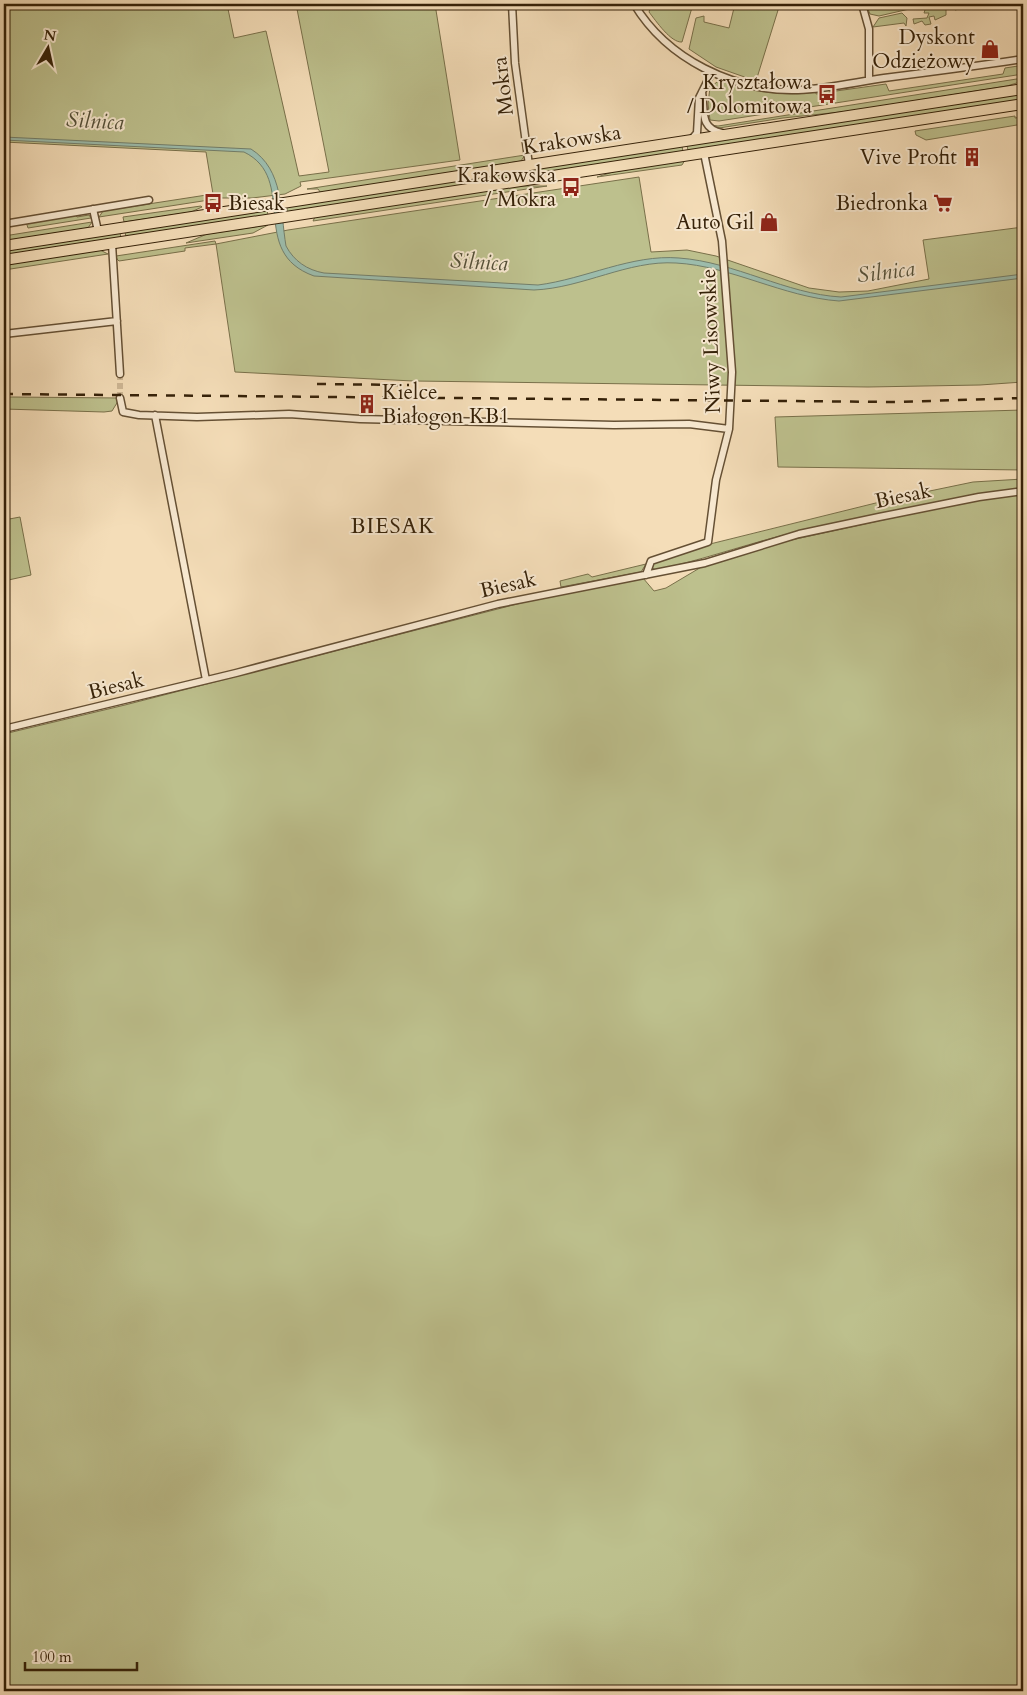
<svg xmlns="http://www.w3.org/2000/svg" width="1027" height="1695" font-family="Cardo,serif">
<style>
.green{fill:#bdc08d;stroke:#79704a}
.water{fill:#9cbcac;stroke:#737e6a}
.lines{fill:none;stroke-linecap:round;stroke-linejoin:round}
.street-tunnel{stroke:#ceb795;stroke-width:6;stroke-dasharray:6 3;stroke-linecap:butt}
.street-casing{stroke:#655034;stroke-width:9}
.primary-casing{stroke:#352108;stroke-width:12}
.street{stroke:#f8e9d1;stroke-width:6}
.primary{stroke:#f4ddb8;stroke-width:10}
.rail{stroke:#352108;stroke-width:2.5;stroke-dasharray:9 9;stroke-linecap:butt}
.labels{text-anchor:middle;dominant-baseline:central;stroke-width:4;stroke-linejoin:round;paint-order:stroke}
.poi-label{font-size:21px;fill:#352108;stroke:#f8e9d1;text-anchor:end}
.street-label{font-size:21px;fill:#352108;stroke:#f8e9d1}
.water-label{font-size:22px;font-style:italic;fill:#545039;stroke:#f8e9d1}
.neighbourhood-label{font-size:22px;letter-spacing:1px;fill:#352108;stroke:#f8e9d1}
</style>
<rect width="100%" height="100%" fill="#f4ddb8"/>
<filter id="stains"><feTurbulence type="fractalNoise" baseFrequency=".004" numOctaves="4"/><feColorMatrix values="0 0 0 0 .2 0 0 0 0 .09 0 0 0 0 .02 0 0 0 .5 -.17"/></filter>
<radialGradient id="worn" r=".72"><stop offset=".6" stop-color="#630" stop-opacity="0"/><stop offset="1" stop-color="#630" stop-opacity=".3"/></radialGradient>
<path class="green" d="M4 4H227L234 38 266 31 299 176 329 172 296 4H435L460 160 300 182 301 186 285 194 252 198H222L99 217 103 211 213 194 206 152 4 142Z
M652 4H693L682 42C671 43 656 21 649 12Z
M735 4H801L779 7 756 81 716 67 689 49 696 18 704 16V22L729 28Z
M866 4H931L879 16 870 14Z
M942 4H960L959 9 955 10 954 6 946 7V15L935 20 934 16 929 17 931 24 925 25 922 21 914 24 913 19 927 18 929 13H924L926 7Z
M902 13 907 18 906 26 904 23 873 27 879 18Z
M1018 66 1023 74 719 121 710 120 708 104 710 87 720 80C751 91 783 97 816 92V94L822 93 824 96 829 95V92L886 84 889 91 1003 74 1005 68Z
M1023 78V81L1007 86 850 111 783 118 719 128 710 125 718 126Z
M1023 94V99L1020 100 688 151 687 145Z
M1022 115 1023 124 926 140 916 135 915 131 1015 116V118L1022 117Z
M682 146 683 152 287 212V207Z
M525 155 521 161 321 193 318 189H307Z
M685 160 682 165 597 177 613 172Z
M639 177 651 252 687 250 716 256 809 288 839 292 868 291 929 279 923 240 1023 227V382L980 385 868 387 413 381 235 372 216 244 185 248V251L119 261 117 259 116 256 215 241 216 244 288 230Z
M519 186H547L313 221 315 217Z
M201 206 202 207 191 212 124 222 123 217Z
M267 210 268 215 126 237 125 232Z
M75 214 77 217 89 215 91 218 28 228 26 222Z
M92 222 88 228 4 241V236Z
M268 225 253 233 186 243 207 234Z
M120 233 121 238 4 255V250Z
M100 250 108 254 4 270V265Z
M4 397H13L120 398 112 411 104 412 4 409Z
M1023 410V470L778 467 775 417Z
M1023 479V488C942 503 860 516 780 536 738 547 698 561 656 570L652 568 654 563 706 545 896 498 973 482Z
M1023 493V1691H4V734L125 705 556 594 643 578 654 591 666 588 703 566 782 542 979 499Z
M20 517 31 575 4 581V520Z
M646 564 641 572 561 587 560 581 588 574 592 577Z"/>
<path class="water" d="M4 137 251 149C284 170 280 211 286 246 294 261 307 270 324 273L538 285C585 279 632 254 679 258 735 262 786 294 841 297L1023 274V278L839 301C783 297 731 266 676 263 628 260 583 288 534 290L314 276C247 252 299 179 244 152L4 140Z"/>
<g class="lines">
<path class="street-tunnel" d="M120 398V374"/>
<g class="street-casing">
<path id="street" d="M512 4 515 63 529 165
M634 4C667 59 734 92 798 90 827 89 856 82 884 78 931 72 977 66 1023 59
M862 4 869 29V80
M702 92C705 111 699 128 722 133
M691 140 697 133 699 98 712 72
M93 209 98 231
M4 224 149 200
M112 244 120 374
M4 334 117 321
M120 398 123 412 139 415 197 417 289 414 360 419 614 425 689 424 729 429
M155 415 206 680
M646 575 651 561 708 542 716 480 729 429 732 372 722 241 704 153
M4 729 236 673 498 604 705 563 799 534 879 517 979 497 1023 491"/>
</g>
<g class="primary-casing">
<path id="primary" d="M4 246 1023 89
M4 260 1023 104"/>
</g>
<use href="#street" class="street"/>
<use href="#primary" class="primary"/>
<path class="rail" d="M317 384 409 385
M4 394 895 402 1023 398"/>
</g>
<defs>
<g id="shop-bare" transform="scale(1.5)"><path d="M-5-2.5h2.3a2.7 3.5 0 0 1 5.4 0H5L5.5 6h-11ZM-1.5-2.5h3a1.5 2.3 0 0 0-3 0Z" fill="#8f2418" stroke="#f8e9d1" stroke-width="2.5" paint-order="stroke"/></g>
<g id="bus-bare" transform="scale(1.5)"><path d="M-5-6H5V4H4V6H2V4H-2V6H-4V4H-5ZM-3.5-4V0h7V-4ZM-3.5 1.2v1.5H-2V1.2ZM2 1.2v1.5H3.5V1.2Z" fill="#8f2418" stroke="#f8e9d1" stroke-width="2.5" paint-order="stroke"/></g>
<g id="building-bare" transform="scale(1.5)"><path d="M-4-6H4V6H1V3H-1V6H-4ZM-2.5-4.3h1.7v1.8h-1.7ZM.8-4.3h1.7v1.8H.8ZM-2.5-1h1.7V.8h-1.7ZM.8-1h1.7V.8H.8Z" fill="#8f2418" stroke="#f8e9d1" stroke-width="2.5" paint-order="stroke"/></g>
<g id="supermarket-bare" transform="scale(1.5)"><path d="M-6-5.5h2.5l.6 2H6L4.5 2H-2.5L-4.4-4H-6ZM-1.5 3.2a1.3 1.3 0 1 0 .1 0ZM3 3.2a1.3 1.3 0 1 0 .1 0Z" fill="#8f2418" stroke="#f8e9d1" stroke-width="2.5" paint-order="stroke"/></g>
</defs>
<g fill-rule="evenodd">
<use href="#shop-bare" x="990" y="49"/>
<use href="#bus-bare" x="827" y="94"/>
<use href="#building-bare" x="972" y="157"/>
<use href="#bus-bare" x="571" y="187"/>
<use href="#bus-bare" x="213" y="203"/>
<use href="#supermarket-bare" x="943" y="203"/>
<use href="#shop-bare" x="769" y="222"/>
<use href="#building-bare" x="367" y="404"/>
</g>
<g class="labels">
<g class="poi-label">
<text x="975" y="37">Dyskont<tspan x="975" dy="24">Odzieżowy</tspan></text>
<text x="812" y="82">Kryształowa<tspan x="812" dy="24">/ Dolomitowa</tspan></text>
<text x="957" y="157">Vive Profit</text>
<text x="556" y="175">Krakowska<tspan x="556" dy="24">/ Mokra</tspan></text>
<text x="228" y="203" text-anchor="start">Biesak</text>
<text x="928" y="203">Biedronka</text>
<text x="754" y="222">Auto Gil</text>
<text x="382" y="392" text-anchor="start">Kielce<tspan x="382" dy="24">Białogon KB1</tspan></text>
</g>
<g class="street-label">
<text transform="translate(503 86) rotate(-97)">Mokra</text>
<text transform="translate(572 140) rotate(-9)">Krakowska</text>
<text transform="translate(711 341) rotate(-92)">Niwy Lisowskie</text>
<text transform="translate(903 496) rotate(-12)">Biesak</text>
<text transform="translate(508 585) rotate(-13)">Biesak</text>
<text transform="translate(116 686) rotate(-14)">Biesak</text>
</g>
<g class="water-label">
<text transform="translate(95 121) rotate(3)">Silnica</text>
<text transform="translate(479 262) rotate(3)">Silnica</text>
<text transform="translate(886 272) rotate(-7)">Silnica</text>
</g>
<g class="neighbourhood-label">
<text x="393" y="526">BIESAK</text>
</g>
</g>
<rect width="1027" height="1695" fill="none" stroke="#f4ddb8" stroke-width="20"/>
<rect x="5" y="5" width="1017" height="1685" fill="none" stroke="#352108" stroke-width="2.5"/>
<rect x="10" y="10" width="1007" height="1675" fill="none" stroke="#352108"/>
<g transform="translate(48 48) rotate(9)" stroke="#f8e9d1" stroke-width="4" paint-order="stroke">
<path d="M0-4L9 19L0 12L-9 19Z" fill="#352108"/>
<text y="-8" font-size="14" font-weight="bold" text-anchor="middle" fill="#352108">N</text>
</g>
<path d="M25 1662v8h112v-8" fill="none" stroke="#352108" stroke-width="2.5"/>
<text x="32" y="1662" font-size="15" fill="#352108" stroke="#f8e9d1" stroke-width="4" paint-order="stroke">100 m</text>
<rect width="100%" height="100%" filter="url(#stains)"/>
<rect width="100%" height="100%" fill="url(#worn)"/>
</svg>
